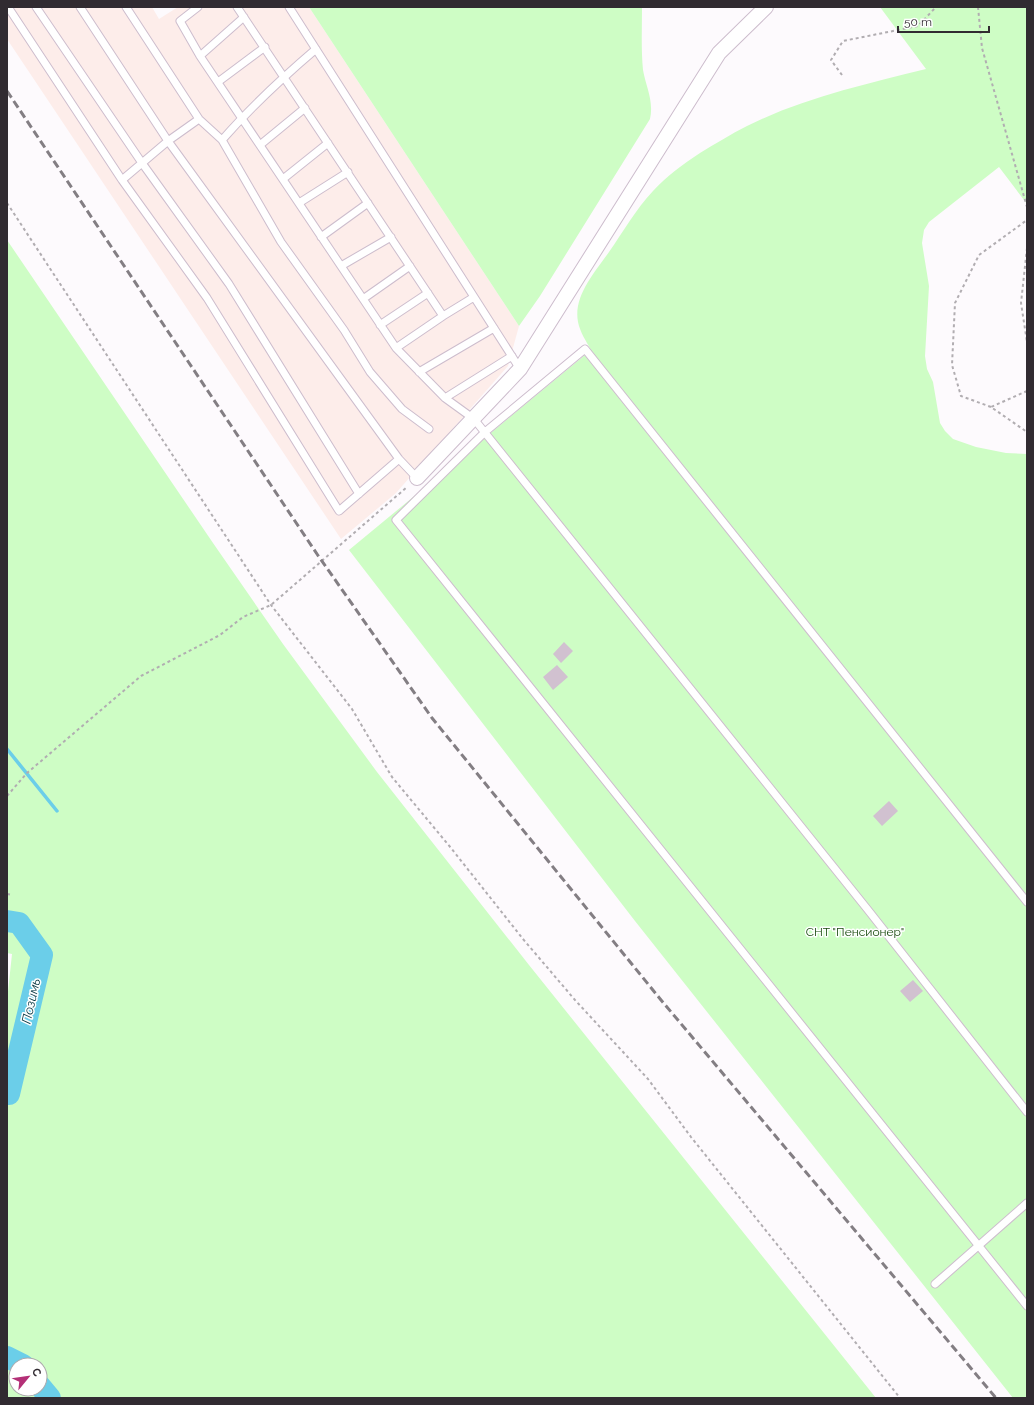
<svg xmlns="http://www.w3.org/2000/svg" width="1034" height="1405" font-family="Raleway,sans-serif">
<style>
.industrial{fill:#fdedea}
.green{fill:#cefdc5;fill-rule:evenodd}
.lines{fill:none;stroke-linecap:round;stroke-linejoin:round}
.stream{stroke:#6bcee9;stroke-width:3.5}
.river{stroke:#6bcee9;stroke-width:22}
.building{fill:#d1c1d0}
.service-casing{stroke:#cdbdcd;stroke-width:9}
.minor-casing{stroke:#cdbdcd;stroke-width:16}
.path{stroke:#b1adb1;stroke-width:2;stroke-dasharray:3 3;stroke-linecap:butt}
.service{stroke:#fff;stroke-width:7}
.minor{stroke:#fff;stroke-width:14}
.rail{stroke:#837e83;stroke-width:3;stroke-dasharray:8 4;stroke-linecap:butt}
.labels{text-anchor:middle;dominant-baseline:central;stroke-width:3;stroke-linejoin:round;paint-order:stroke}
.park-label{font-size:12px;fill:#184a0d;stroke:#fff}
.water-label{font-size:13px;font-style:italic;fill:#073742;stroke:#fff}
</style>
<rect width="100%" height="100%" fill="#fdfafd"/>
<path class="industrial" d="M7 7H152L159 19 178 7H309L519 326 508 366 396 493 341 539 7 39Z"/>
<path class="green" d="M309 7H642C642 28 641 49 643 70 646 87 654 101 650 119L540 296 519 326Z
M880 7H1027V204L999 167 929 222 924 230 922 243 929 286 925 356 927 369 933 382 940 423 945 431 953 439 976 447 1006 453 1027 454V1398H1013L635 921 349 550 591 350C586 341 580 332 578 322 573 296 595 272 609 252 623 232 636 209 653 191 667 176 683 164 700 153 715 144 731 134 747 126 803 98 866 84 926 69Z
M7 240 213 543 283 644 377 772 529 965 876 1398H7V1001L12 954 7 953ZM16 1365H40V1389H16Z"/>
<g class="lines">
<path class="stream" d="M7 749 57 811"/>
<path class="river" d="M7 921 19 923 42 955 9 1094H7
M7 1357 23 1365
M40 1386 50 1398"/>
</g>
<path class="building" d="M564 642 573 651 561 663 553 654Z
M557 665 568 677 553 690 543 677Z
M889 801 898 811 882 826 873 816Z
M913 980 923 991 910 1002 900 991Z"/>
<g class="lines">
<g class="service-casing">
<path id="service" d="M8 7 122 180 207 298 339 511 399 459
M36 7 142 163 229 284 359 494
M80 7 168 141 399 459 417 478
M126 7 199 119 222 140 281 242 344 330 370 372 402 409 429 429
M198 7 180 21 200 56 396 348 445 398 474 419 868 910 1027 1112
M237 7 443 316
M289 7 520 369
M200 56 244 17
M218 82 265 47
M222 140C251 107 282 78 316 49
M260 145 305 108
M283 179 328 143
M122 180 168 141 199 119
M299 203 348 172
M321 237 368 203
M341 266 391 237
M363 299 410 266
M380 325 428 293
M396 348 443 316 474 297
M419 372 494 328
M445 398 512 356
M1027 902 585 349 485 432 396 520 1027 1306
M935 1284 1027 1203"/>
</g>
<g class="minor-casing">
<path id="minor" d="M417 478 520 369 719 53 766 7"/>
</g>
<path class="path" d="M978 7 982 48 1027 207
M842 75 831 60 843 41 918 26 936 7
M7 203 271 605 352 709 392 777 451 848 523 939 575 1000 648 1079 691 1137 900 1398
M1027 248 1021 303 1027 342
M1027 391 991 407 1027 432
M991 407 961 396 952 365 955 303 979 255 1027 220
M7 796 27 773 141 676 220 635 243 617 271 605 407 487
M7 894 12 895"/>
<use href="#service" class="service"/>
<use href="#minor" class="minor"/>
<path class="rail" d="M7 91 317 554 432 718 661 1000 996 1398"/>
</g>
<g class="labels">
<g class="park-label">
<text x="855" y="932">СНТ "Пенсионер"</text>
</g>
<g class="water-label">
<text transform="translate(31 1001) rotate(-77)">Позимь</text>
</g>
</g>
<rect width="1034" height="1405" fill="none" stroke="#312b31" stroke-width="16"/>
<g transform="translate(28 1377) rotate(61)"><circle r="19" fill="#ffffff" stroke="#adaaad"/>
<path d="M0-3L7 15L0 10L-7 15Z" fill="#b43077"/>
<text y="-6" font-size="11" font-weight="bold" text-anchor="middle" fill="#312b31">С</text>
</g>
<path d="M898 26v6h91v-6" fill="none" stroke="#312b31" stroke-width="2"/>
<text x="904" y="26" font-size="12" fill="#312b31" stroke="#ffffff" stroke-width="3" paint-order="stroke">50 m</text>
</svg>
